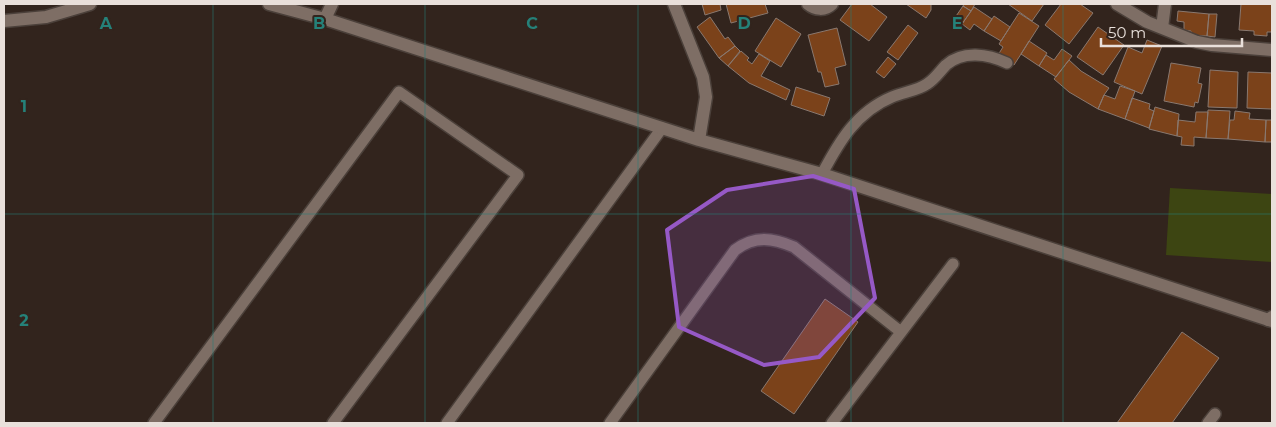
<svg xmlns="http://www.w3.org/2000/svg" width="1276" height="427" font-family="Montserrat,sans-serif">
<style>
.green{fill:#3d4512}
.building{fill:#7b421a;stroke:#89786f}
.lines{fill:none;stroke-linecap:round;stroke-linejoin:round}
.service-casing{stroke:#4b403a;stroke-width:14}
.minor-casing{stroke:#4b403a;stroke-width:15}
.tertiary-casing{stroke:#4b403a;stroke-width:15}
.service{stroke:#7e6e65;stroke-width:11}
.minor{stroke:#7e6e65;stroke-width:12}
.tertiary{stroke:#7e6e65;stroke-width:12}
.marked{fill:#9659c6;fill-opacity:0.2;stroke:#9659c6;stroke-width:4;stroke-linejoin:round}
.grid{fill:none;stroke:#258179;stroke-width:1;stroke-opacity:0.55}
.grid-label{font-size:16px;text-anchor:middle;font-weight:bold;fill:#258179;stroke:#32241d;stroke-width:4;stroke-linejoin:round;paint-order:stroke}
</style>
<rect width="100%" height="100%" fill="#32241d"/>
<path class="green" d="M1170 188 1272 194V262L1166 255Z"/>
<path class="building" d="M702 4H720L721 10 705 15Z
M726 4H765L768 13 731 23Z
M852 4H870L887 17 869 41 840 20Z
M906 4H931V10L926 18Z
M964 4H975L971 11 963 6Z
M1008 4H1044L1032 21Z
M1061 4H1080L1093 13 1069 44 1045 25Z
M1241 4H1272V32H1267V36L1254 35V31L1239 30Z
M963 6 971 11 962 24 954 19Z
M974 7 992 19 984 31 974 24 970 30 962 24Z
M1178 11 1209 14 1207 36 1191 35V31L1184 30V22L1177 21Z
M1019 13 1039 26 1014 65 998 55 1003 47 999 44Z
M1209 14H1217L1215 37 1207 36Z
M994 16 1010 27 1001 41 984 31Z
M710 17 725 39 728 37 735 46 719 58 697 27Z
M776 18 801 34 781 67 755 51Z
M908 25 918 33 898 60 887 52Z
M1098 27 1124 45 1103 75 1077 57Z
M837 28 846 65 835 68 839 84 825 87 821 72H818L808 35Z
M1147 40 1162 46 1142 94 1114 82 1128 47 1142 53Z
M1029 41 1047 53 1039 66 1021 54Z
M735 46 740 51 728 66 719 58Z
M1062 49 1072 56 1056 77 1039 66 1046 55 1054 60Z
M741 51 749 58 747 60 752 64 759 54 770 61 761 76 790 90 786 100 749 83 728 66Z
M888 57 896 64 884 78 876 72Z
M1069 60 1081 71 1109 88 1104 95 1098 109 1069 92 1054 79Z
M1171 63 1201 68 1198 83 1202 84 1198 103 1195 102 1194 107 1164 101Z
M1210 70 1238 72 1237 108 1208 107Z
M1248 72 1272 73V109L1247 108Z
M1120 86 1135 91 1125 119 1098 109 1104 95 1115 99Z
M796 87 830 98 824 116 791 105Z
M1132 98 1150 104 1149 109 1154 111 1149 128 1125 119Z
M1155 107 1179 114 1177 136 1149 129Z
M1208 110 1230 111 1228 139 1206 138Z
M1235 111 1250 113 1249 119 1266 120 1265 142 1228 139 1230 120H1234Z
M1196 112H1208L1206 138 1194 137V146L1181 145 1182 137 1177 136 1178 120 1195 122Z
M1266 120H1272V142H1265Z
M825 299 858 322 794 414 761 391Z
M1182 332 1219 358 1172 423H1117Z"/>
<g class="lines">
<g class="service-casing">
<path id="service" d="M822 174C839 142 856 112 892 97 903 92 917 91 927 84 935 79 940 71 946 65 963 50 988 54 1007 63
M154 423 399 92 518 175 333 423
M447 423 662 128
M610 423 735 250C755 235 773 238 794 247L901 332
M832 423 953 264
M1208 423 1215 414"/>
</g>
<g class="minor-casing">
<path id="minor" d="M269 4 325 19 699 140 822 174 1272 321
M674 4 703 77 706 97 699 140
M808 4C815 10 825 11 832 4
M1117 4 1147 22 1197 42 1212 45 1272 50
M325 19 332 4
M4 21 46 17 90 4
M1162 28 1165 4"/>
</g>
<g class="tertiary-casing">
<path id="tertiary" d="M1268 320 1272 317"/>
</g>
<use href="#service" class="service"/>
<use href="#minor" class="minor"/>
<use href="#tertiary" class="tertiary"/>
</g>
<path class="marked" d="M813 176 854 189 875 298 819 357 764 365 679 327 667 230 727 190Z"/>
<path class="grid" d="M213 4V423M425 4V423M638 4V423M851 4V423M1063 4V423M4 214H1272"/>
<g class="grid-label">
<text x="106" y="29">A</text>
<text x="319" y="29">B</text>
<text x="532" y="29">C</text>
<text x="744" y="29">D</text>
<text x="957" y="29">E</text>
<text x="24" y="112">1</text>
<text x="24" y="326">2</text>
</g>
<rect width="1276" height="427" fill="none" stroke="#e9e0db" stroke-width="10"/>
<path d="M1101 38v8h141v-8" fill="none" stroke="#e9e0db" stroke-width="2.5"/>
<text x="1108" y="38" font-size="15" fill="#e9e0db" stroke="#32241d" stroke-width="4" paint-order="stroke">50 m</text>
</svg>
